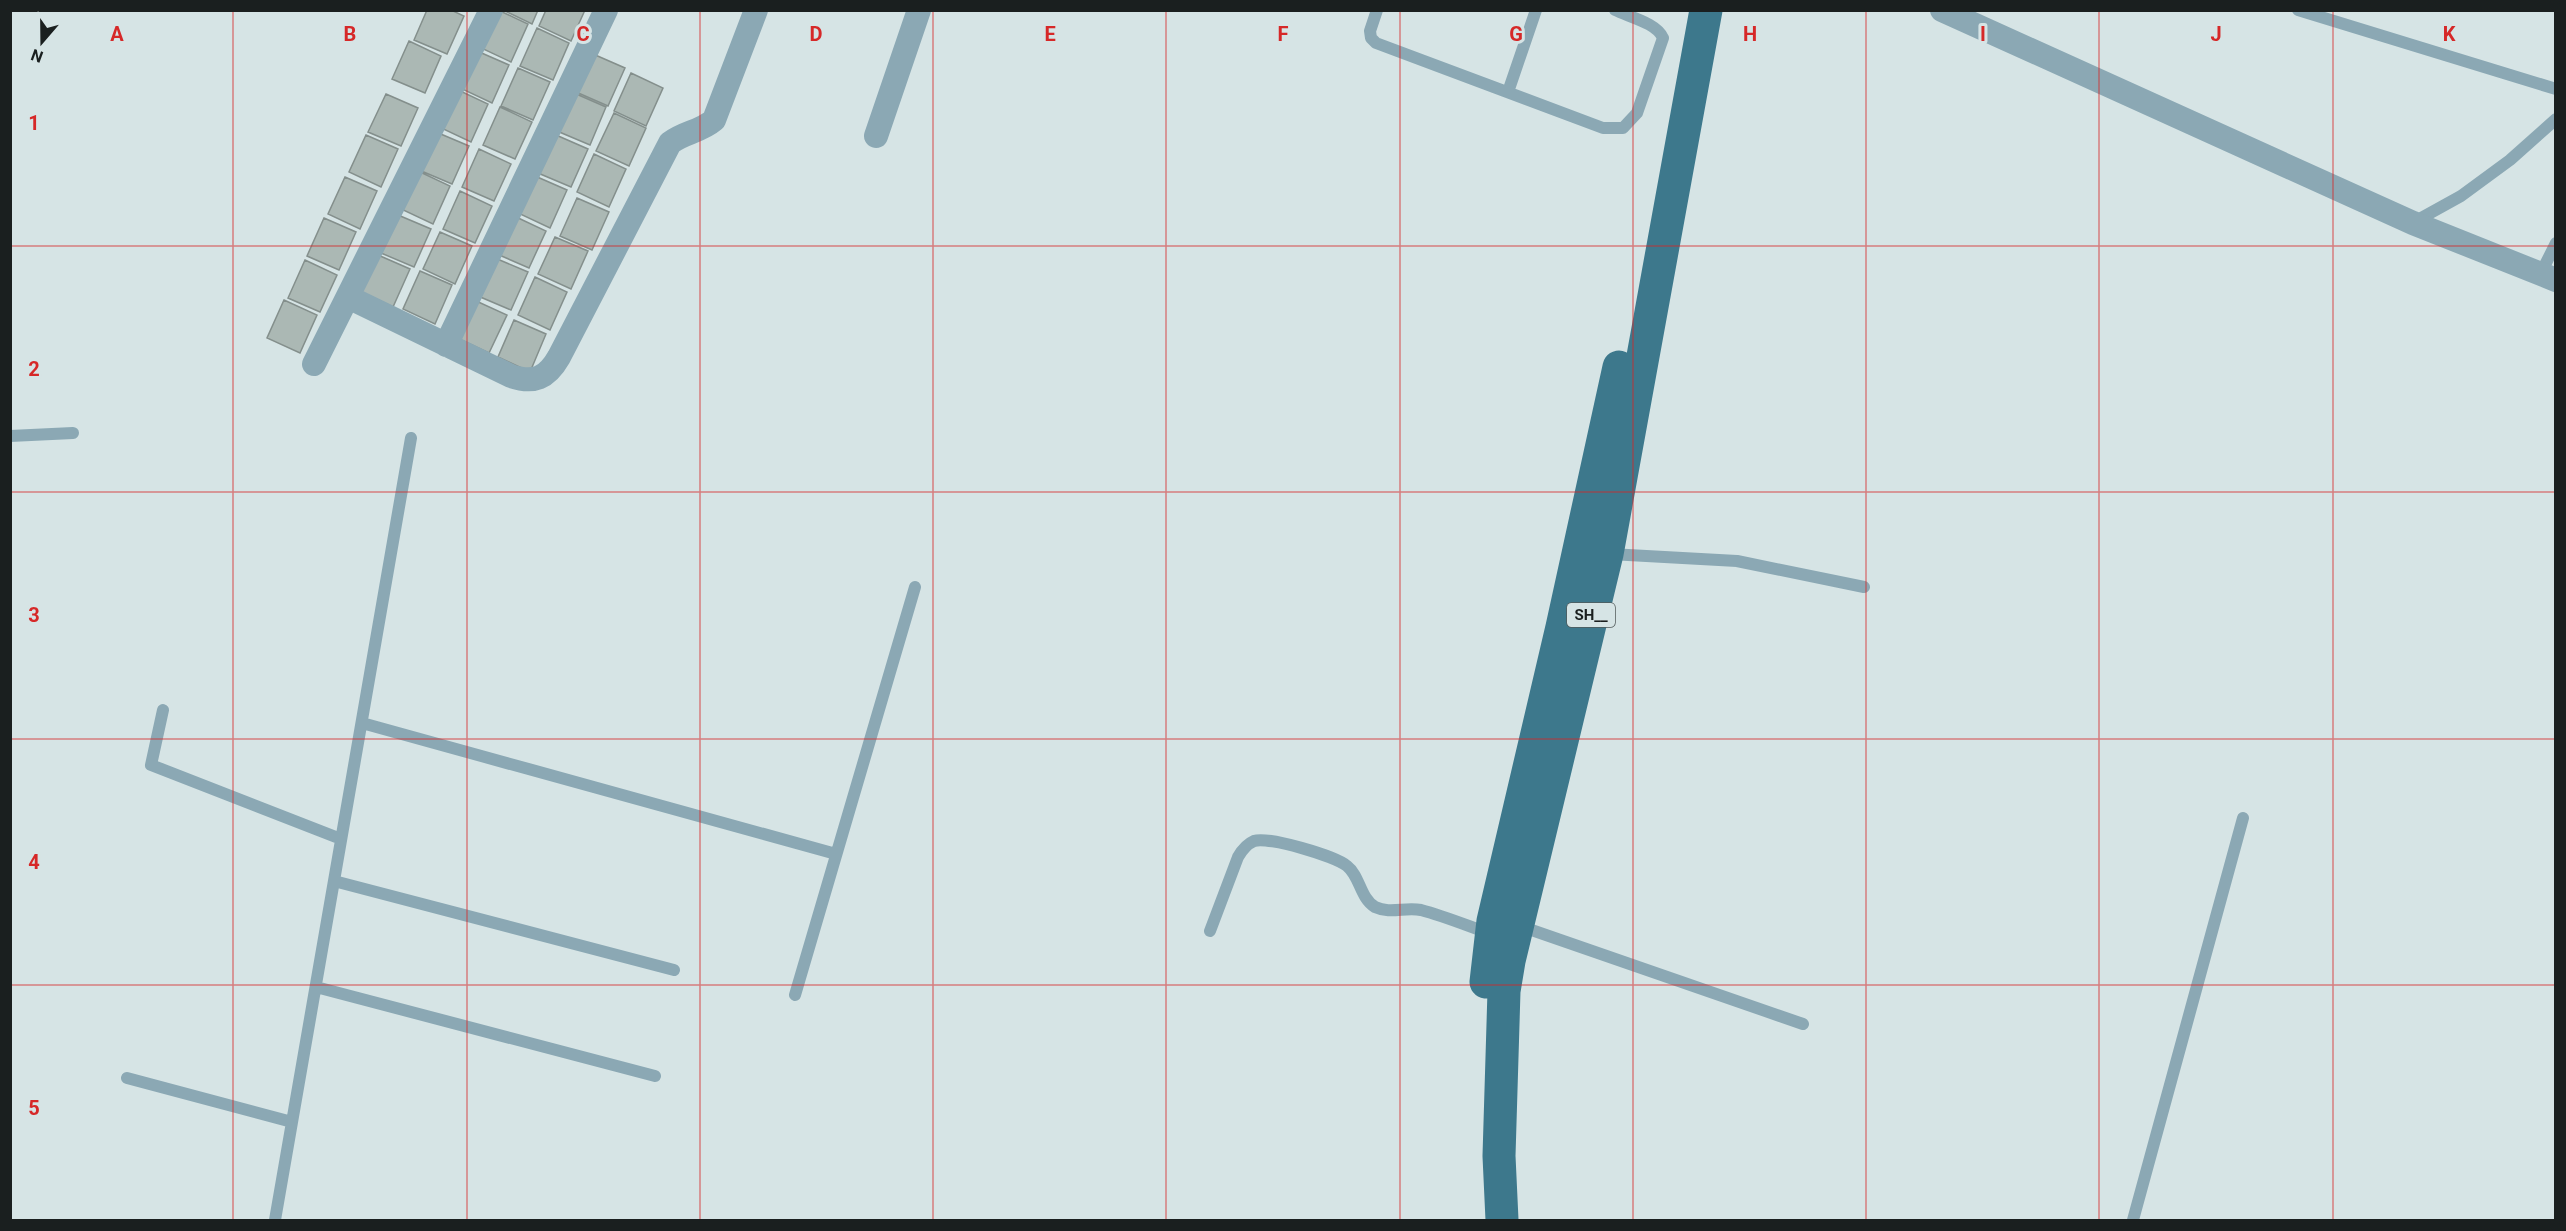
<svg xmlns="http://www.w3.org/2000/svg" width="2566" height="1231" font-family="Roboto,sans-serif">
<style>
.building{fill:#abb8b4;stroke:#848f8c;stroke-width:1.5}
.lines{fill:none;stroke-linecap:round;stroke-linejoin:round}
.service{stroke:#8ba8b4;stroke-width:12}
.minor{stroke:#8ba8b4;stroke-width:24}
.primary{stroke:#3d788c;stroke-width:33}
.grid{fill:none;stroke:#d62828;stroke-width:1.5;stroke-opacity:0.55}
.labels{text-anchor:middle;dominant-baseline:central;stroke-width:6;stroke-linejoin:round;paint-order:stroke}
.shield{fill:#d6e4e5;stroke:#525a5a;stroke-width:1.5}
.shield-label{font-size:15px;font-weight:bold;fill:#1a1f1f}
.grid-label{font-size:20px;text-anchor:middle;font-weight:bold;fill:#d62828;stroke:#d6e4e5;stroke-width:6;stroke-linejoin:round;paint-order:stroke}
</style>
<rect width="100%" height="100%" fill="#d6e4e5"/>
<path class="building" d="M427 10H451L464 16 447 54 414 40Z
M498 10 528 24 511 62 479 47Z
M503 10H538L532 24Z
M546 10H585L571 41 539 26Z
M537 28 569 43 553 80 520 66Z
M409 41 441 56 425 93 392 79Z
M477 51 509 65 492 103 460 88Z
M593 54 625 68 608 106 576 92Z
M518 68 550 82 533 120 501 106Z
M631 73 663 88 646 126 614 111Z
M456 89 488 104 471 142 439 127Z
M574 93 606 107 590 145 557 131Z
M386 94 418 108 401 146 368 132Z
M500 107 532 122 515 159 483 145Z
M614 113 646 128 629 166 596 151Z
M436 132 469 146 452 184 419 170Z
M366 135 398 149 381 187 349 172Z
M556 135 588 149 571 187 538 173Z
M479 149 511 164 494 201 462 187Z
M594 154 626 169 609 207 577 192Z
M418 171 450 186 433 224 401 209Z
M535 176 567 190 550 228 518 213Z
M345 177 377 191 360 229 328 214Z
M460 191 492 206 475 243 443 229Z
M577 198 609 212 592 250 560 236Z
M398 215 431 229 414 267 381 253Z
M514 216 546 231 529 268 497 254Z
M324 218 356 232 339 270 307 256Z
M440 232 472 246 455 284 423 269Z
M555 237 588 251 571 289 538 274Z
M378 255 410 269 393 307 361 292Z
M495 258 528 272 511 310 478 296Z
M305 260 337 275 320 312 288 298Z
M420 271 452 285 435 324 403 309Z
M535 277 567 292 550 330 518 315Z
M284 300 317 315 300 353 267 338Z
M474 300 507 315 489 353 457 338Z
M514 320 546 334 530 372 498 357Z"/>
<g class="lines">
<path class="service" d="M1377 10 1370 31 1371 38 1376 43 1603 128H1623L1637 113 1663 38C1657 23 1629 17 1615 10
M2298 10 2556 89
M1508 92 1536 10
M2414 222 2461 196 2510 160 2556 119
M2541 273 2556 243
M10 436 73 433
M1610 554 1737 561 1864 587
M163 710 151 765 341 839
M362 723 836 854
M334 881 674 970
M1520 926 1803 1024
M1210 931 1238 857C1242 850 1247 844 1254 841 1268 836 1335 856 1347 866 1360 876 1360 898 1375 907 1390 914 1405 907 1421 910 1444 916 1468 926 1491 934
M316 987 655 1076
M795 995 915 587
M127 1078 292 1122
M275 1220 411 438
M2133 1220 2243 818"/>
<path class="minor" d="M1942 10 2413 223 2556 280
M876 136 919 10
M348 297 511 376C534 384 547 378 559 357L670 143C684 132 700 132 714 120L756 10
M446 345 606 10
M314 364 491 10"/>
<path class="primary" d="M1486 982 1493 921 1562 627 1619 367
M1502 1220 1499 1156 1504 991 1509 961 1607 554 1706 10"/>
</g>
<path class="grid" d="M233 10V1220M467 10V1220M700 10V1220M933 10V1220M1166 10V1220M1400 10V1220M1633 10V1220M1866 10V1220M2099 10V1220M2333 10V1220M10 246H2556M10 492H2556M10 739H2556M10 985H2556"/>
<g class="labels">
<rect class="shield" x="1567" y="603" width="48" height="24" rx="4.5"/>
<g class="shield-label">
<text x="1591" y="615">SH__</text>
</g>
</g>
<g class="grid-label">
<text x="117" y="41">A</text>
<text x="350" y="41">B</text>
<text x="583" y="41">C</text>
<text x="816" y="41">D</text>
<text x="1050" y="41">E</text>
<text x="1283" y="41">F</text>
<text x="1516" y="41">G</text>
<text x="1750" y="41">H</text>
<text x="1983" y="41">I</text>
<text x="2216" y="41">J</text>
<text x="2449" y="41">K</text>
<text x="34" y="130">1</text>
<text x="34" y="376">2</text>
<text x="34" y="622">3</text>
<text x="34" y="869">4</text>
<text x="34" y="1115">5</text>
</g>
<rect width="2566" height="1231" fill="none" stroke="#1a1f1f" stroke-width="24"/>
<g transform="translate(42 42) rotate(200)" stroke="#d6e4e5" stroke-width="4.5" paint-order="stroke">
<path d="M0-4.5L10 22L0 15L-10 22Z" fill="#1a1f1f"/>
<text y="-9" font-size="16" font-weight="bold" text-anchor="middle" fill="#1a1f1f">N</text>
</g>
</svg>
